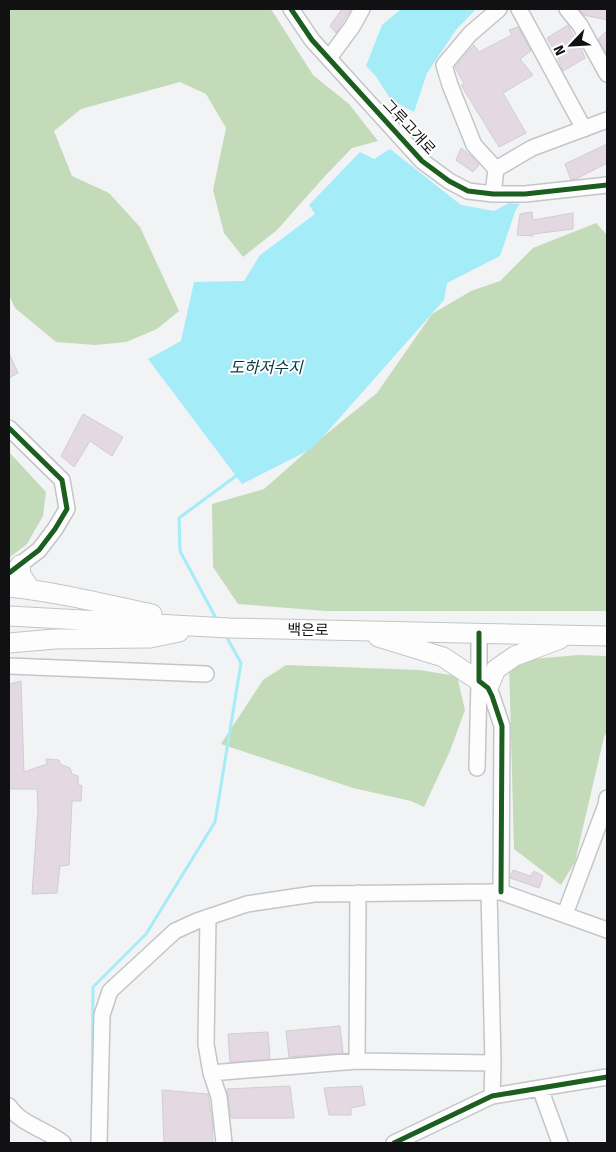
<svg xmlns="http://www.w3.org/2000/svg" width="616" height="1152" font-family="'Fira Sans','Noto Sans KR',sans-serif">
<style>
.forest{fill:#c4dbb9}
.water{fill:#a4ecf8}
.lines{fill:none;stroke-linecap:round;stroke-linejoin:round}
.stream{stroke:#a4ecf8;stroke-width:3}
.building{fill:#e4d9e3;stroke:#ceced0}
.minor-casing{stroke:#c4c5c6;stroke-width:18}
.major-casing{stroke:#c4c5c6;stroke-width:21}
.minor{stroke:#fdfdfe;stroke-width:15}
.major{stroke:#fdfdfe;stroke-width:19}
.cycleway-casing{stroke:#fff;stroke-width:8}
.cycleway{stroke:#1b5e20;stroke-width:5}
.labels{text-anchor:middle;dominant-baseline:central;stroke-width:4;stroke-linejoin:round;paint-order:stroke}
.street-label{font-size:15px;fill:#111113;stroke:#fff}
.water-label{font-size:16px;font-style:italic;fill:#073941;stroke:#fff}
</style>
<rect width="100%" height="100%" fill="#f2f3f5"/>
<path class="forest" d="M9 9H271L313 75 349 104 378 141 352 148 325 176 277 230 243 257 224 233 213 190 226 128 206 94 180 82 81 109 54 131 72 176 109 193 140 227 179 311 157 329 126 342 95 345 56 342 15 308 9 295Z
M596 223 607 235V611H326L238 604 213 567 212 504 264 489 324 436 377 393 432 314 471 291 500 281 533 248Z
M9 452 46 492 43 516 27 544 9 558Z
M579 655 607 656V732L604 737 575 862 561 885 514 849 509 661Z
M286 665 419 670 457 676 465 710 450 751 424 807 411 801 353 788 221 744 263 680Z"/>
<path class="water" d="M401 9H476L456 30 427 73 414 112 391 100 375 75 366 66 382 25Z
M390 149 461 205 494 211 509 203 520 204 516 209 500 256 447 283 444 300 313 448 242 484 148 359 181 341 194 282 244 281 260 255 315 214 309 205 360 152 374 159Z"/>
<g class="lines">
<path class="stream" d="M218 622 180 551 179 518 236 476
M92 1142 93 987 146 934 215 822 241 663 225 634"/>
</g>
<path class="building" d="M342 9H351L336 33 330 26Z
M579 9H607V20L584 15Z
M568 25 579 47 580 46 585 58 563 71 558 58H559L547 38Z
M518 27 531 51 520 59 533 75 503 93 526 133 499 147 461 85 464 84 455 67 474 45 479 52 512 35 509 30Z
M607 31V55L598 39Z
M607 144V163L576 179 571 180 565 164Z
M461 148 470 155 479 165 473 172 456 160Z
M532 212 533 220 573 213V229L533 234V236L517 235 520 214Z
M9 353 18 373 9 378Z
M83 414 123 437 112 456 90 441 74 467 61 456Z
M21 681 24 772 47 764 46 759 59 760 60 764 70 768 72 774 78 776V784L82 786 81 801H72L69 865 60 866 57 893 32 894 38 810 37 789H9V684Z
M513 870 530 876 534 871 543 876 539 888 510 878Z
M340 1026 343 1053 289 1057 286 1031Z
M268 1032 270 1059 230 1062 228 1034Z
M290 1086 294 1118H231L227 1089Z
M362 1086 365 1105 351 1108V1115H329L324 1088Z
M162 1090 208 1094 212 1120 213 1143H164Z"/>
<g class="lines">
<g class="minor-casing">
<path id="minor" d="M291 9 312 40 422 161 449 181 468 191 493 194H525L607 185
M519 9 584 129
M567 9 580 25 607 74
M329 58 352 27 362 9
M496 169 474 145 450 85 444 65 470 34 499 9
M493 194 496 169 532 148 607 120
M9 428 62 480 67 509 55 529 39 550 9 573
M479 633V681L488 688 492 696 502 726 501 892
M9 666 206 674
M477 768 479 681
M489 892 493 1063 492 1096
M565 914 606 805 607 798
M208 917 206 1044 211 1073 219 1097 224 1143
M357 1061 358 893
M211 1073 357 1061 493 1063
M540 1088 560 1143
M9 1106C20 1124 47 1130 63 1143
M99 1143 102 1015 110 991 175 931 197 921 247 904 314 894 489 892H501L607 930
M394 1143 492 1096 607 1077"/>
</g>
<g class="major-casing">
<path id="major" d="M20 565 21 575 31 590
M9 587C57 592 105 604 152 614
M9 616 229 628 607 636
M378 637 443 657 479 681
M9 643 55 639 150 638 179 632
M488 688 496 669 515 656 560 639"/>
</g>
<use href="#minor" class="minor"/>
<use href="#major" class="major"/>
<g class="cycleway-casing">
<path id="cycleway" d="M291 9 312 40 422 161 449 181 468 191 493 194H525L607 185
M9 428 62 480 67 509 55 529 39 550 9 573
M479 633V681L488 688 492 696 502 726 501 892
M394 1143 492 1096 607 1077"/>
</g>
<use href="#cycleway" class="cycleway"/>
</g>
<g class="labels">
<g class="street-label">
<text transform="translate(409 127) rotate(47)">그루고개로</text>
<text transform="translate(308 630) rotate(1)">백은로</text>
</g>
<g class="water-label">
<text x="266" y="367">도하저수지</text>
</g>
</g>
<rect width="616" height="1152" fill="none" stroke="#111113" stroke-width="20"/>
<g transform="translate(571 45) rotate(245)" stroke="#ffffff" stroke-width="4" paint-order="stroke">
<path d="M0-4L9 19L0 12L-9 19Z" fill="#111113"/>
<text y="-8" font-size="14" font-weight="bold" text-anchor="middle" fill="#111113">N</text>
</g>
</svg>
